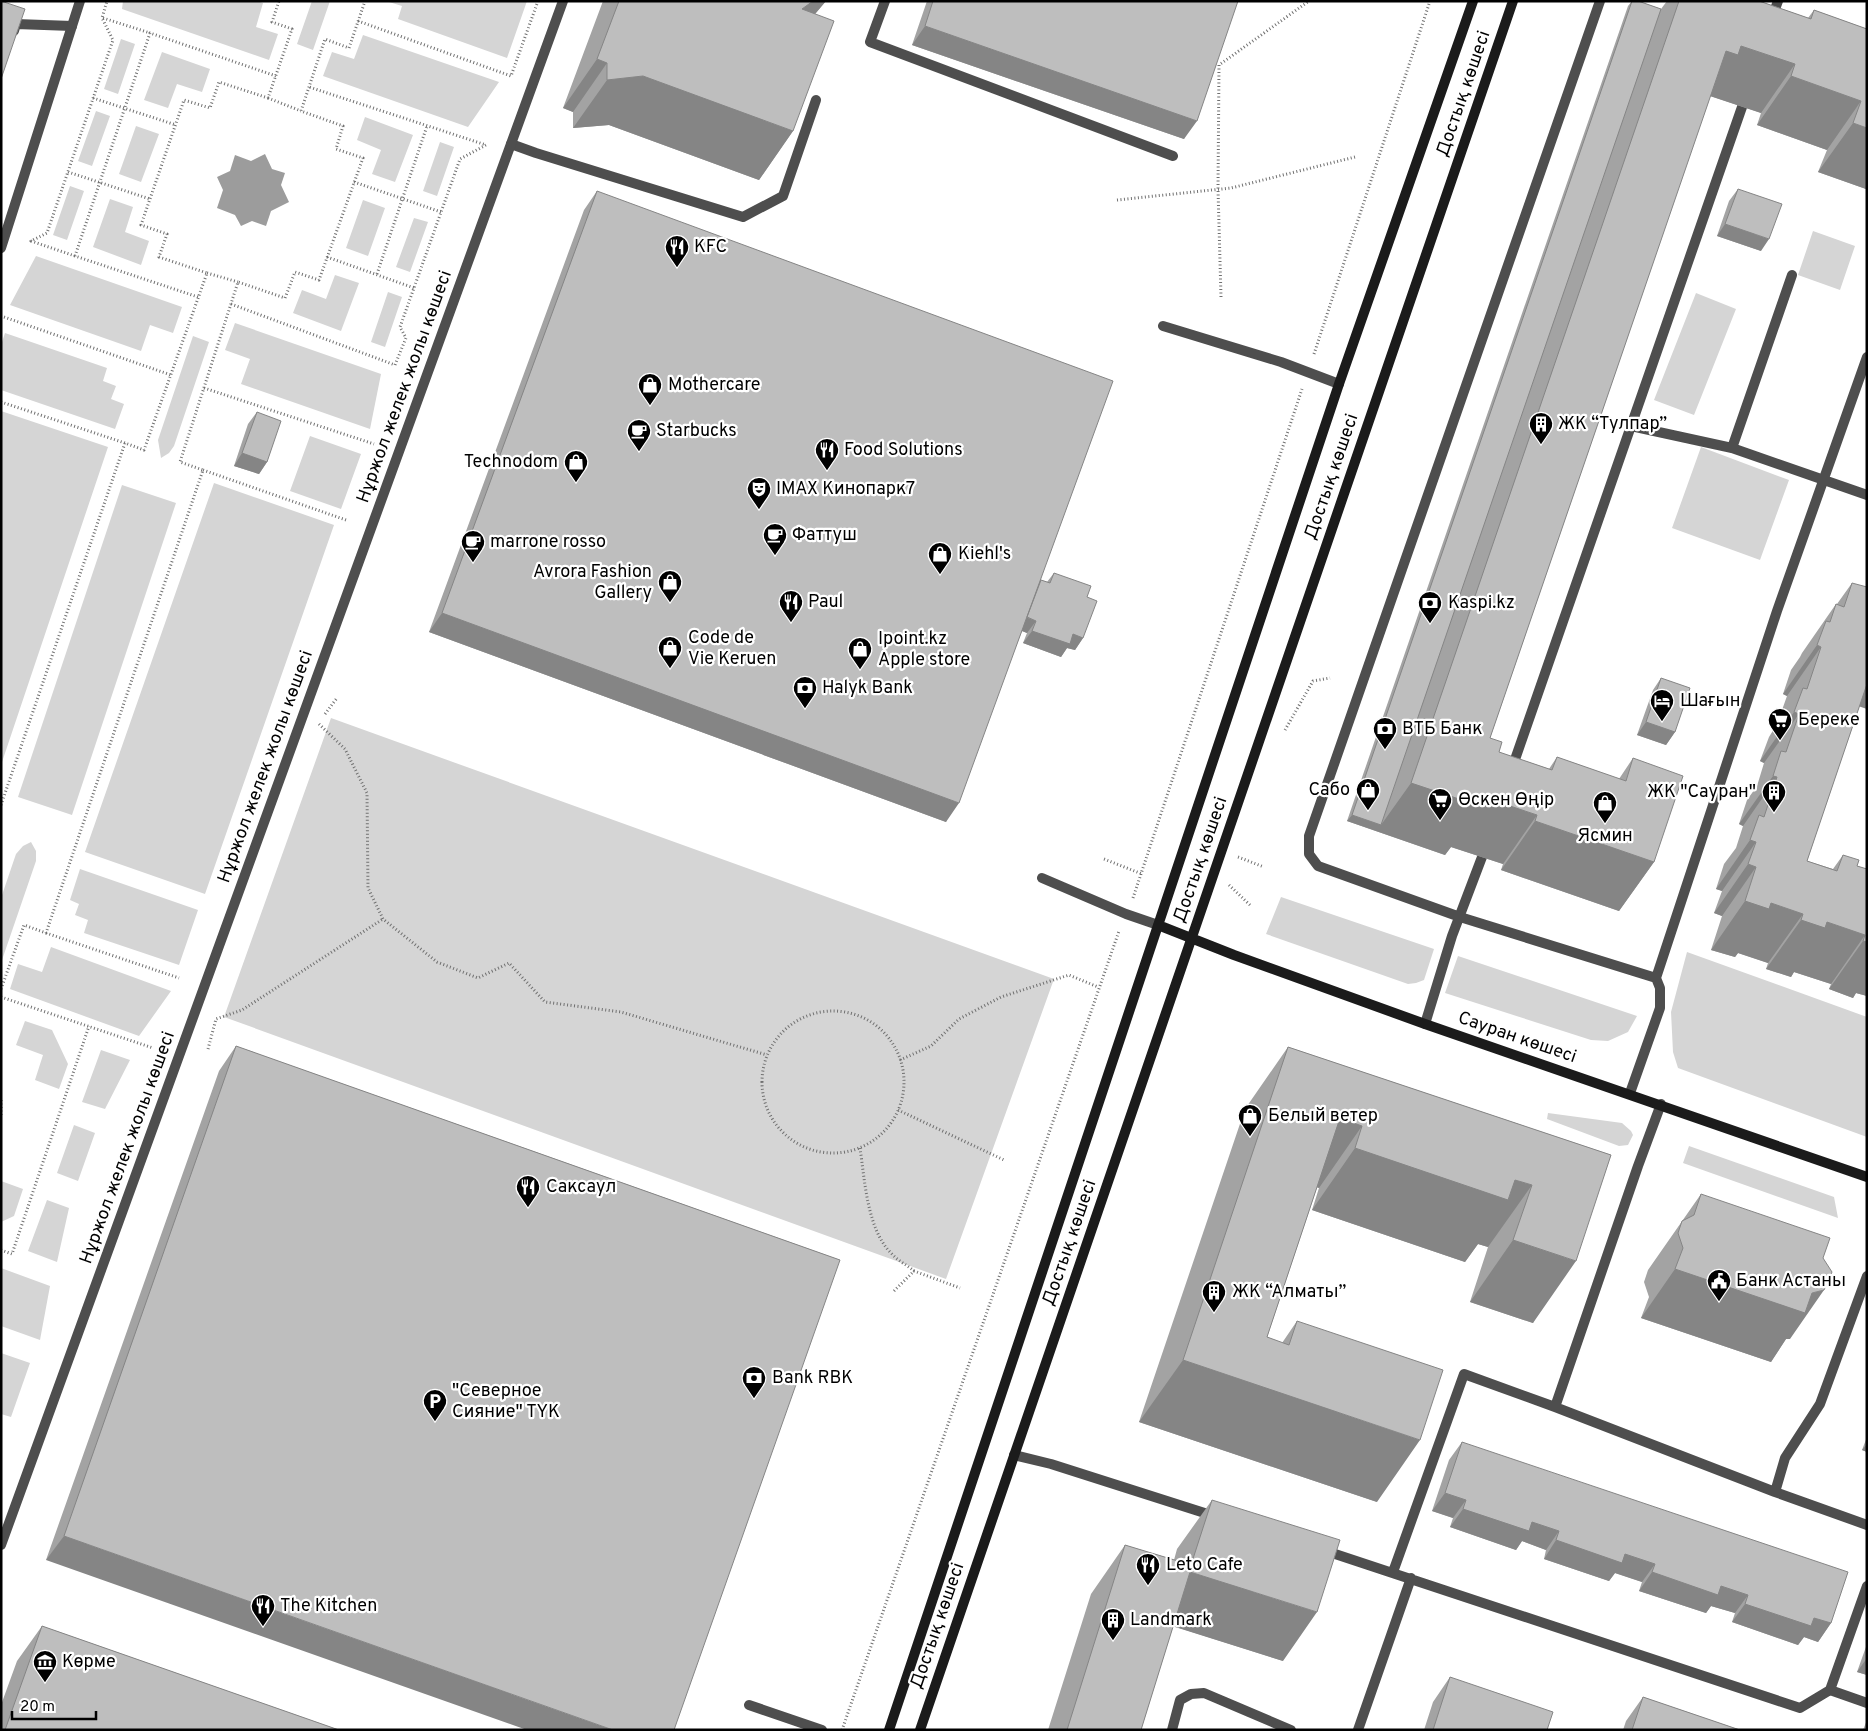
<svg xmlns="http://www.w3.org/2000/svg" width="1868" height="1731" font-family="Overpass,sans-serif">
<style>
.green{fill:#d5d5d5}
.water{fill:#9c9c9c}
.lines{fill:none;stroke-linecap:round;stroke-linejoin:round}
.path{stroke:#707070;stroke-width:3;stroke-dasharray:1 2.5;stroke-linecap:butt}
.lane{stroke:#4e4e4e;stroke-width:10}
.street{stroke:#4e4e4e;stroke-width:10}
.secondary{stroke:#1b1b1b;stroke-width:10}
.wall{fill:#a3a3a3}
.shaded-wall{fill:#858585}
.building{fill:#bebebe;stroke:#858585}
.labels{text-anchor:middle;dominant-baseline:central;stroke-width:4.5;stroke-linejoin:round;paint-order:stroke}
.street-label{font-size:18px;fill:#000;stroke:#fff}
.poi-label{font-size:18px;fill:#000;stroke:#fff;text-anchor:start}
</style>
<rect width="100%" height="100%" fill="#fff"/>
<path class="green" d="M123 1H257L263 3 256 27 278 34 269 60 122 9Z
M312 1H330L313 50 297 44Z
M527 1 507 58 398 19 402 6 389 2Z
M363 35 499 82 468 127 323 76 332 52 354 59Z
M121 39 135 44 118 94 104 89Z
M162 52 210 69 202 92 177 84 168 108 144 100Z
M96 111 110 116 92 166 78 161Z
M365 117 413 135 395 182 372 174 381 150 357 140Z
M136 126 159 134 141 182 119 174Z
M440 142 454 147 437 196 423 191Z
M70 186 84 191 67 240 53 235Z
M110 199 133 207 125 232 149 241 141 265 93 247Z
M363 200 385 208 368 256 346 248Z
M414 218 428 222 410 272 396 267Z
M1813 231 1855 246 1840 290 1798 275Z
M36 256 182 307 173 333 150 325 141 351 10 305Z
M335 275 359 283 341 331 293 313 302 290 326 299Z
M388 292 402 297 385 347 371 342Z
M1696 293 1736 309 1694 415 1654 400Z
M235 323 381 374 370 429 241 384 250 359 225 350Z
M5 333 107 368 103 381 116 386 111 399 124 404 115 429 1 390V345Z
M193 336 209 342 174 446 169 453 161 458 158 440Z
M1 411 108 447 1 765Z
M310 436 361 454 341 509 290 491Z
M1701 447 1789 480 1760 560 1672 528Z
M214 483 334 525 205 894 85 852Z
M122 485 176 503 72 815 18 797Z
M331 718 1054 979 946 1279 224 1017Z
M31 842 36 851V861L2 960 1 898 16 854 23 846Z
M80 869 198 910 179 965 84 933 88 920 75 915 79 904 70 900Z
M1281 897 1434 949 1424 980 1416 983 1408 984 1266 934Z
M51 947 171 991 139 1036 10 989 18 964 42 972Z
M1687 952 1867 1017V1137L1678 1068 1673 1052 1671 1012Z
M1458 956 1637 1016 1628 1032 1608 1041 1591 1040 1445 993Z
M25 1021 52 1030 68 1064 59 1089 35 1080 43 1055 16 1045Z
M101 1050 130 1060 105 1109 82 1102Z
M1548 1113 1622 1123 1631 1131 1633 1135 1628 1145 1619 1146 1547 1119Z
M74 1125 95 1133 78 1181 57 1173Z
M1689 1146 1834 1197 1838 1218 1683 1163Z
M1 1181 23 1189 14 1216 1 1222Z
M47 1200 69 1208 57 1262 28 1251Z
M1 1268 50 1286 40 1340 1 1326Z
M1 1353 30 1363 11 1417 1 1414Z"/>
<path class="water" d="M265 154 272 169 285 173 281 185 289 202 271 211 266 226 252 221 241 226 235 215 217 208 223 190 217 177 230 171 235 155 251 161Z"/>
<g class="lines">
<path class="path" d="M103 18 150 33
M358 21 511 76 538 1
M93 98 176 125
M268 98 301 111
M68 172 150 199
M354 182 441 212
M1117 200 1231 188 1355 157
M75 256 31 241 47 233 113 40 102 18 107 1
M327 257 414 288
M207 273 238 282
M377 274 427 126
M198 297 75 256 150 33 276 76
M1221 297 1218 189 1219 65 1309 1
M231 304 395 365 406 338 400 327 460 159 486 145 309 87
M4 317 171 375
M1314 354 1430 1
M204 388 374 444
M1 402 125 443
M203 470 346 520
M325 714 337 698
M319 724 345 749 367 793 368 888 383 919 437 962 478 978 509 963 545 1002 621 1012 767 1055
M1285 730 1313 681 1330 678
M1 805 125 443 144 450 207 273 159 257 167 234 141 225 184 100 210 108 219 82 268 98 292 29 272 22 279 1
M1238 857 1264 867
M1104 859 1142 874
M1229 885 1251 906
M1133 898 1302 389
M46 933 179 978
M1 989 24 925 46 933 203 470 180 462 238 282 285 298 295 272 319 280 363 158 336 149 343 126 301 111 325 39 349 48 365 1
M1 997 153 1048
M762 1082a71 71 0 1 1 142 0a71 71 0 1 1-142 0Z
M208 1049 216 1019 242 1010 383 919
M900 1060 931 1046 959 1019 1001 997 1069 975 1098 987
M1 1100V1117
M898 1110 1004 1160
M860 1148C865 1181 867 1230 892 1254 898 1261 907 1265 914 1271
M1 1250 12 1254 89 1026
M894 1291 914 1271 960 1288
M842 1730 1119 931"/>
<path class="lane" d="M885 1 870 42 1173 156
M1600 1 1309 836V854L1318 866 1460 917 1656 978
M1771 20 1778 1
M14 31 16 24 72 26
M511 144 536 153 743 217 783 196 816 100
M1792 275 1732 448 1867 495
M1163 326 1281 362 1339 384
M1631 426 1732 448
M1511 771 1742 107
M1042 878 1126 914 1158 925
M1425 1024 1452 936 1482 857
M1630 1093 1660 1008V988L1656 978 1777 611 1867 357
M1867 1276 1820 1404 1785 1458 1775 1492 1867 1525
M1555 1407 1638 1166 1661 1104
M1014 1455 1051 1464 1214 1516
M1323 1550 1800 1708 1830 1690 1867 1703
M1393 1572 1464 1374 1555 1407 1775 1492
M1830 1690 1867 1586
M749 1705 822 1730
M1172 1730 1180 1700 1191 1694 1204 1693 1291 1730
M1358 1730 1411 1578"/>
<path class="street" d="M1 248 80 1
M1 1545 563 1"/>
<path class="secondary" d="M1158 925 1234 955 1425 1024 1867 1177
M889 1730 1339 384 1473 1
M920 1730 1513 1"/>
</g>
<path class="wall" d="M603 1H826L815 14 793 131 759 180 609 125 573 128V112L563 108Z
M927 1H1238L1184 139 912 45Z
M1632 1H1638L1661 9 1667 1H1759L1808 18 1814 10 1867 29V188L1866 189 1818 172 1827 150 1757 125 1761 113 1710 96 1490 738 1499 752 1549 769 1557 757 1619 779 1633 758 1654 862 1619 911 1501 870 1503 864 1451 847 1445 855 1347 821 1628 6Z
M1738 189 1761 251 1717 236 1729 201Z
M597 191 1041 580 1047 582 1054 573 1087 597 1083 638 1075 650 1067 648 1061 657 1023 643 1027 633 1022 631 946 822 429 632 584 210Z
M257 412 267 462 259 474 234 466 248 424Z
M1852 583 1859 707 1807 861 1833 869 1843 855 1857 866 1867 869V996L1856 993 1853 998 1829 989 1831 984 1794 972 1791 977 1766 969 1768 963 1738 953 1735 957 1711 950 1722 916 1714 913 1722 891 1716 889 1724 864 1736 848 1743 826 1739 824 1747 800 1757 786 1764 763 1760 761 1769 737 1777 724 1787 696 1783 694 1791 670 1800 657 1802 653 1836 604H1837Z
M1661 678 1675 732 1666 745 1637 735 1653 690Z
M236 1046 840 1260 46 1560 219 1071Z
M1288 1047 1611 1155 1533 1323 1470 1302 1488 1247 1478 1244 1465 1262 1312 1210 1319 1188 1317 1187 1267 1337 1282 1343 1297 1321 1377 1502 1139 1422 1245 1109Z
M1701 1194 1790 1339H1786L1771 1362 1641 1318 1649 1297 1644 1282 1648 1270Z
M1867 1437V1452L1862 1450Z
M1462 1442 1831 1623 1818 1642 1804 1637 1798 1645 1732 1622 1735 1613 1711 1606 1706 1613 1639 1591 1642 1582 1615 1573 1609 1581 1544 1559 1546 1550 1522 1541 1516 1550 1450 1527 1453 1518 1432 1511 1449 1460Z
M1212 1500 1283 1661 1173 1626 1141 1730H1048L1091 1594 1125 1545 1174 1560 1177 1549Z
M42 1626 339 1730H1V1705L17 1661Z
M1867 1644V1675L1857 1672Z
M1450 1677 1547 1730H1424L1433 1702Z
M1643 1697 1740 1730H1623L1626 1721Z
M1867 1720V1730H1863Z"/>
<path class="shaded-wall" d="M813 1H826L810 20 802 9Z
M925 26 1197 121 1184 139 912 45Z
M1741 46 1795 64 1761 113 1710 96 1726 51Z
M597 59 607 63 573 112 563 108Z
M643 76 793 131 759 180 609 125 573 128 607 80Z
M1791 76 1861 101 1827 150 1757 125Z
M1853 123 1867 128V188L1866 189 1818 172Z
M1725 224 1769 239 1761 251 1717 236Z
M242 453 267 462 259 474 234 466Z
M442 613 959 803 946 822 429 632Z
M1025 617 1036 621 1027 633 1017 629Z
M1032 631 1073 634 1083 638 1075 650 1067 648 1061 657 1023 643Z
M1817 645 1821 647 1787 696 1783 694Z
M1867 668V709L1843 701Z
M1794 712 1799 714 1764 763 1760 761Z
M1646 722 1675 732 1666 745 1637 735Z
M1773 776 1777 777 1743 826 1739 824Z
M1411 783 1483 797 1537 815 1503 864 1451 847 1445 855 1347 821 1352 815 1381 825Z
M1535 821 1654 862 1619 911 1501 870Z
M1750 840 1756 842 1722 891 1716 889Z
M1748 864 1756 867 1722 916 1714 913Z
M1745 901 1771 903 1803 914 1768 963 1738 953 1735 957 1711 950Z
M1801 920 1827 922 1865 935 1831 984 1794 972 1791 977 1766 969Z
M1863 941 1867 942V996L1856 993 1853 998 1829 989Z
M1340 1118 1362 1126 1319 1188 1297 1180Z
M1355 1148 1515 1180 1532 1185 1488 1247 1478 1244 1465 1262 1312 1210Z
M1513 1240 1576 1261 1533 1323 1470 1302Z
M1675 1269 1812 1293 1824 1290 1790 1339H1786L1771 1362 1641 1318Z
M1183 1360 1420 1440 1377 1502 1139 1422Z
M1867 1444V1452L1862 1450Z
M1445 1493 1466 1500 1453 1518 1432 1511Z
M1463 1509 1532 1522 1559 1531 1546 1550 1522 1541 1516 1550 1450 1527Z
M64 1536 613 1730H527L46 1560Z
M1556 1540 1625 1554 1655 1564 1642 1582 1615 1573 1609 1581 1544 1559Z
M1190 1572 1317 1612 1283 1661 1156 1621Z
M1652 1572 1721 1586 1748 1595 1735 1613 1711 1606 1706 1613 1639 1591Z
M1745 1604 1814 1618 1831 1623 1818 1642 1804 1637 1798 1645 1732 1622Z
M1867 1658V1675L1857 1672Z"/>
<path class="building" d="M1 1 25 9 1 79Z
M619 1H813L802 9 834 21 793 131 643 76 607 80V63L597 59Z
M933 1H1238L1197 121 925 26Z
M1632 1H1638L1661 9 1381 825 1352 815Z
M1679 1H1759L1811 19 1814 10 1867 29V128L1853 123 1861 101 1791 76 1795 64 1741 46 1738 55 1726 51 1490 738 1502 742 1499 752 1552 770 1557 757 1626 781 1633 758 1683 776 1654 862 1535 821 1537 815 1483 797 1480 806 1411 783Z
M1738 189 1782 204 1769 239 1725 224Z
M597 191 1113 381 959 803 442 613Z
M257 412 281 421 267 462 242 453Z
M1054 573 1091 586 1087 597 1097 601 1083 638 1073 634 1070 644 1032 631 1036 621 1027 617 1041 580 1050 583Z
M1852 583 1867 587V684L1807 861 1837 871 1843 855 1859 860 1857 866 1867 869V942L1863 941 1865 935 1827 922 1825 928 1801 920 1803 914 1771 903 1769 909 1745 901 1756 867 1748 864 1756 842 1750 840 1759 815 1764 817 1777 777 1773 776 1781 751 1786 752 1799 714 1794 712 1803 688 1807 689 1821 647 1817 645 1826 621 1830 622 1836 604 1844 607Z
M1661 678 1690 688 1675 732 1646 722Z
M236 1046 840 1260 674 1730H613L64 1536Z
M1288 1047 1611 1155 1576 1261 1513 1240 1532 1185 1515 1180 1508 1200 1355 1148 1362 1126 1340 1118 1267 1337 1289 1345 1297 1321 1443 1370 1420 1440 1183 1360Z
M1701 1194 1830 1238 1823 1258 1832 1272 1824 1290 1812 1293 1805 1313 1675 1269 1683 1248 1678 1233 1682 1221 1694 1215Z
M1462 1442 1848 1572 1831 1623 1814 1618 1811 1626 1745 1604 1748 1595 1721 1586 1718 1595 1652 1572 1655 1564 1625 1554 1622 1563 1556 1540 1559 1531 1532 1522 1529 1531 1463 1509 1466 1500 1445 1493Z
M1212 1500 1340 1540 1317 1612 1190 1572 1141 1730H1067L1125 1545 1191 1565Z
M42 1626 339 1730H5Z
M1450 1677 1553 1712 1547 1730H1433Z
M1643 1697 1740 1730H1632Z"/>
<defs>
<g id="restaurant-pin" transform="scale(1.25)"><path d="M0 17L-7.5 6A9.5 9.5 0 1 1 7.5 6Z" fill="#000" stroke="#fff"/><path d="M-5-6h1v4h1v-4h1v4h1v-4h1v5L-1.5 .5V6h-2V.5L-5-1ZM5-6V6H3V1.5H1.5Q1.5-4 5-6Z" fill="#fff"/></g>
<g id="shop-pin" transform="scale(1.25)"><path d="M0 17L-7.5 6A9.5 9.5 0 1 1 7.5 6Z" fill="#000" stroke="#fff"/><path d="M-5-2.5h2.3a2.7 3.5 0 0 1 5.4 0H5L5.5 6h-11ZM-1.5-2.5h3a1.5 2.3 0 0 0-3 0Z" fill="#fff"/></g>
<g id="building-pin" transform="scale(1.25)"><path d="M0 17L-7.5 6A9.5 9.5 0 1 1 7.5 6Z" fill="#000" stroke="#fff"/><path d="M-4-6H4V6H1V3H-1V6H-4ZM-2.5-4.3h1.7v1.8h-1.7ZM.8-4.3h1.7v1.8H.8ZM-2.5-1h1.7V.8h-1.7ZM.8-1h1.7V.8H.8Z" fill="#fff"/></g>
<g id="cafe-pin" transform="scale(1.25)"><path d="M0 17L-7.5 6A9.5 9.5 0 1 1 7.5 6Z" fill="#000" stroke="#fff"/><path d="M-5.5-4.5H6V0H3Q3 3.5 0 3.5H-2.5Q-5.5 3.5-5.5 0ZM3-3.2v2h1.7v-2ZM-6 4.5H4V6H-6Z" fill="#fff"/></g>
<g id="theatre-pin" transform="scale(1.25)"><path d="M0 17L-7.5 6A9.5 9.5 0 1 1 7.5 6Z" fill="#000" stroke="#fff"/><path d="M-5-5.5Q0-4 5-5.5V0Q5 5 0 6Q-5 5-5 0ZM-3.3-2.5H-1v1.5H-3.3ZM1-2.5H3.3v1.5H1ZM-2.8 1Q0 5.5 2.8 1Z" fill="#fff"/></g>
<g id="bank-pin" transform="scale(1.25)"><path d="M0 17L-7.5 6A9.5 9.5 0 1 1 7.5 6Z" fill="#000" stroke="#fff"/><path d="M-6-4H6V4H-6ZM0-2.3a2.3 2.3 0 1 0 0 4.6a2.3 2.3 0 1 0 0-4.6Z" fill="#fff"/></g>
<g id="hotel-pin" transform="scale(1.25)"><path d="M0 17L-7.5 6A9.5 9.5 0 1 1 7.5 6Z" fill="#000" stroke="#fff"/><path d="M-6-4.5h1.5V1H6V5H4.5V3h-9V5H-6ZM-4 0a1.8 1.8 0 1 1 3.6 0ZM.5 0V-2.5h3Q6-2.5 6 0Z" fill="#fff"/></g>
<g id="supermarket-pin" transform="scale(1.25)"><path d="M0 17L-7.5 6A9.5 9.5 0 1 1 7.5 6Z" fill="#000" stroke="#fff"/><path d="M-6-5.5h2.5l.6 2H6L4.5 2H-2.5L-4.4-4H-6ZM-1.5 3.2a1.3 1.3 0 1 0 .1 0ZM3 3.2a1.3 1.3 0 1 0 .1 0Z" fill="#fff"/></g>
<g id="civic-pin" transform="scale(1.25)"><path d="M0 17L-7.5 6A9.5 9.5 0 1 1 7.5 6Z" fill="#000" stroke="#fff"/><path d="M-.6-6.5H3V-4.5H.6V-3L4-1V1h2V6H-6V1h2V-1L-.6-3ZM-1.2 2.5V6h2.4V2.5Z" fill="#fff"/></g>
<g id="parking-pin" transform="scale(1.25)"><path d="M0 17L-7.5 6A9.5 9.5 0 1 1 7.5 6Z" fill="#000" stroke="#fff"/><path d="M-3.5-5.5H1a3.5 3.5 0 0 1 0 7H-1V5.5H-3.5ZM-1-3.4V-.6H.8a1.4 1.4 0 0 0 0-2.8Z" fill="#fff"/></g>
<g id="museum-pin" transform="scale(1.25)"><path d="M0 17L-7.5 6A9.5 9.5 0 1 1 7.5 6Z" fill="#000" stroke="#fff"/><path d="M0-6L6-3V-2H-6V-3ZM-5-1h2V3h-2ZM-1-1h2V3h-2ZM3-1h2V3H3ZM-6 4H6V6H-6Z" fill="#fff"/></g>
</defs>
<g fill-rule="evenodd">
<use href="#restaurant-pin" x="677" y="247"/>
<use href="#shop-pin" x="650" y="385"/>
<use href="#building-pin" x="1541" y="424"/>
<use href="#cafe-pin" x="639" y="431"/>
<use href="#restaurant-pin" x="827" y="450"/>
<use href="#shop-pin" x="576" y="462"/>
<use href="#theatre-pin" x="759" y="489"/>
<use href="#cafe-pin" x="775" y="535"/>
<use href="#cafe-pin" x="473" y="542"/>
<use href="#shop-pin" x="940" y="554"/>
<use href="#shop-pin" x="670" y="582"/>
<use href="#restaurant-pin" x="791" y="602"/>
<use href="#bank-pin" x="1430" y="603"/>
<use href="#shop-pin" x="670" y="648"/>
<use href="#shop-pin" x="860" y="649"/>
<use href="#bank-pin" x="805" y="688"/>
<use href="#hotel-pin" x="1662" y="701"/>
<use href="#supermarket-pin" x="1780" y="720"/>
<use href="#bank-pin" x="1385" y="729"/>
<use href="#shop-pin" x="1368" y="790"/>
<use href="#building-pin" x="1774" y="792"/>
<use href="#supermarket-pin" x="1440" y="800"/>
<use href="#shop-pin" x="1605" y="803"/>
<use href="#shop-pin" x="1250" y="1116"/>
<use href="#restaurant-pin" x="528" y="1187"/>
<use href="#civic-pin" x="1719" y="1281"/>
<use href="#building-pin" x="1214" y="1292"/>
<use href="#bank-pin" x="754" y="1378"/>
<use href="#parking-pin" x="435" y="1401"/>
<use href="#restaurant-pin" x="1148" y="1565"/>
<use href="#restaurant-pin" x="263" y="1606"/>
<use href="#building-pin" x="1113" y="1620"/>
<use href="#museum-pin" x="45" y="1662"/>
</g>
<g class="labels">
<g class="street-label">
<text transform="translate(1464 94) rotate(-71)">Достық көшесі</text>
<text transform="translate(405 387) rotate(-70)">Нұржол желек жолы көшесі</text>
<text transform="translate(1332 477) rotate(-71)">Достық көшесі</text>
<text transform="translate(266 767) rotate(-70)">Нұржол желек жолы көшесі</text>
<text transform="translate(1201 860) rotate(-71)">Достық көшесі</text>
<text transform="translate(1517 1038) rotate(19)">Сауран көшесі</text>
<text transform="translate(128 1148) rotate(-70)">Нұржол желек жолы көшесі</text>
<text transform="translate(1070 1243) rotate(-71)">Достық көшесі</text>
<text transform="translate(938 1626) rotate(-71)">Достық көшесі</text>
</g>
<g class="poi-label">
<text x="694" y="247">KFC</text>
<text x="668" y="385">Mothercare</text>
<text x="1558" y="424">ЖК “Тулпар”</text>
<text x="656" y="431">Starbucks</text>
<text x="844" y="450">Food Solutions</text>
<text x="558" y="462" text-anchor="end">Technodom</text>
<text x="776" y="489">IMAX Кинопарк7</text>
<text x="792" y="535">Фаттуш</text>
<text x="490" y="542">marrone rosso</text>
<text x="958" y="554">Kiehl's</text>
<text x="652" y="572" text-anchor="end">Avrora Fashion<tspan x="652" dy="21">Gallery</tspan></text>
<text x="808" y="602">Paul</text>
<text x="1448" y="603">Kaspi.kz</text>
<text x="688" y="638">Code de<tspan x="688" dy="21">Vie Keruen</tspan></text>
<text x="878" y="639">Ipoint.kz<tspan x="878" dy="21">Apple store</tspan></text>
<text x="822" y="688">Halyk Bank</text>
<text x="1680" y="701">Шағын</text>
<text x="1798" y="720">Береке</text>
<text x="1402" y="729">ВТБ Банк</text>
<text x="1350" y="790" text-anchor="end">Сабо</text>
<text x="1756" y="792" text-anchor="end">ЖК "Сауран"</text>
<text x="1458" y="800">Өскен Өңір</text>
<text x="1605" y="836" text-anchor="middle">Ясмин</text>
<text x="1268" y="1116">Белый ветер</text>
<text x="546" y="1187">Саксаул</text>
<text x="1736" y="1281">Банк Астаны</text>
<text x="1232" y="1292">ЖК “Алматы”</text>
<text x="772" y="1378">Bank RBK</text>
<text x="452" y="1391">"Северное<tspan x="452" dy="21">Cияние" ТҮК</tspan></text>
<text x="1166" y="1565">Leto Cafe</text>
<text x="280" y="1606">The Kitchen</text>
<text x="1130" y="1620">Landmark</text>
<text x="62" y="1662">Көрме</text>
</g>
</g>
<rect width="1868" height="1731" fill="none" stroke="#000000" stroke-width="5"/>
<path d="M12 1711v8h84v-8" fill="none" stroke="#000000" stroke-width="2.5"/>
<text x="20" y="1711" font-size="15" fill="#000000" stroke="#ffffff" stroke-width="4" paint-order="stroke">20 m</text>
</svg>
